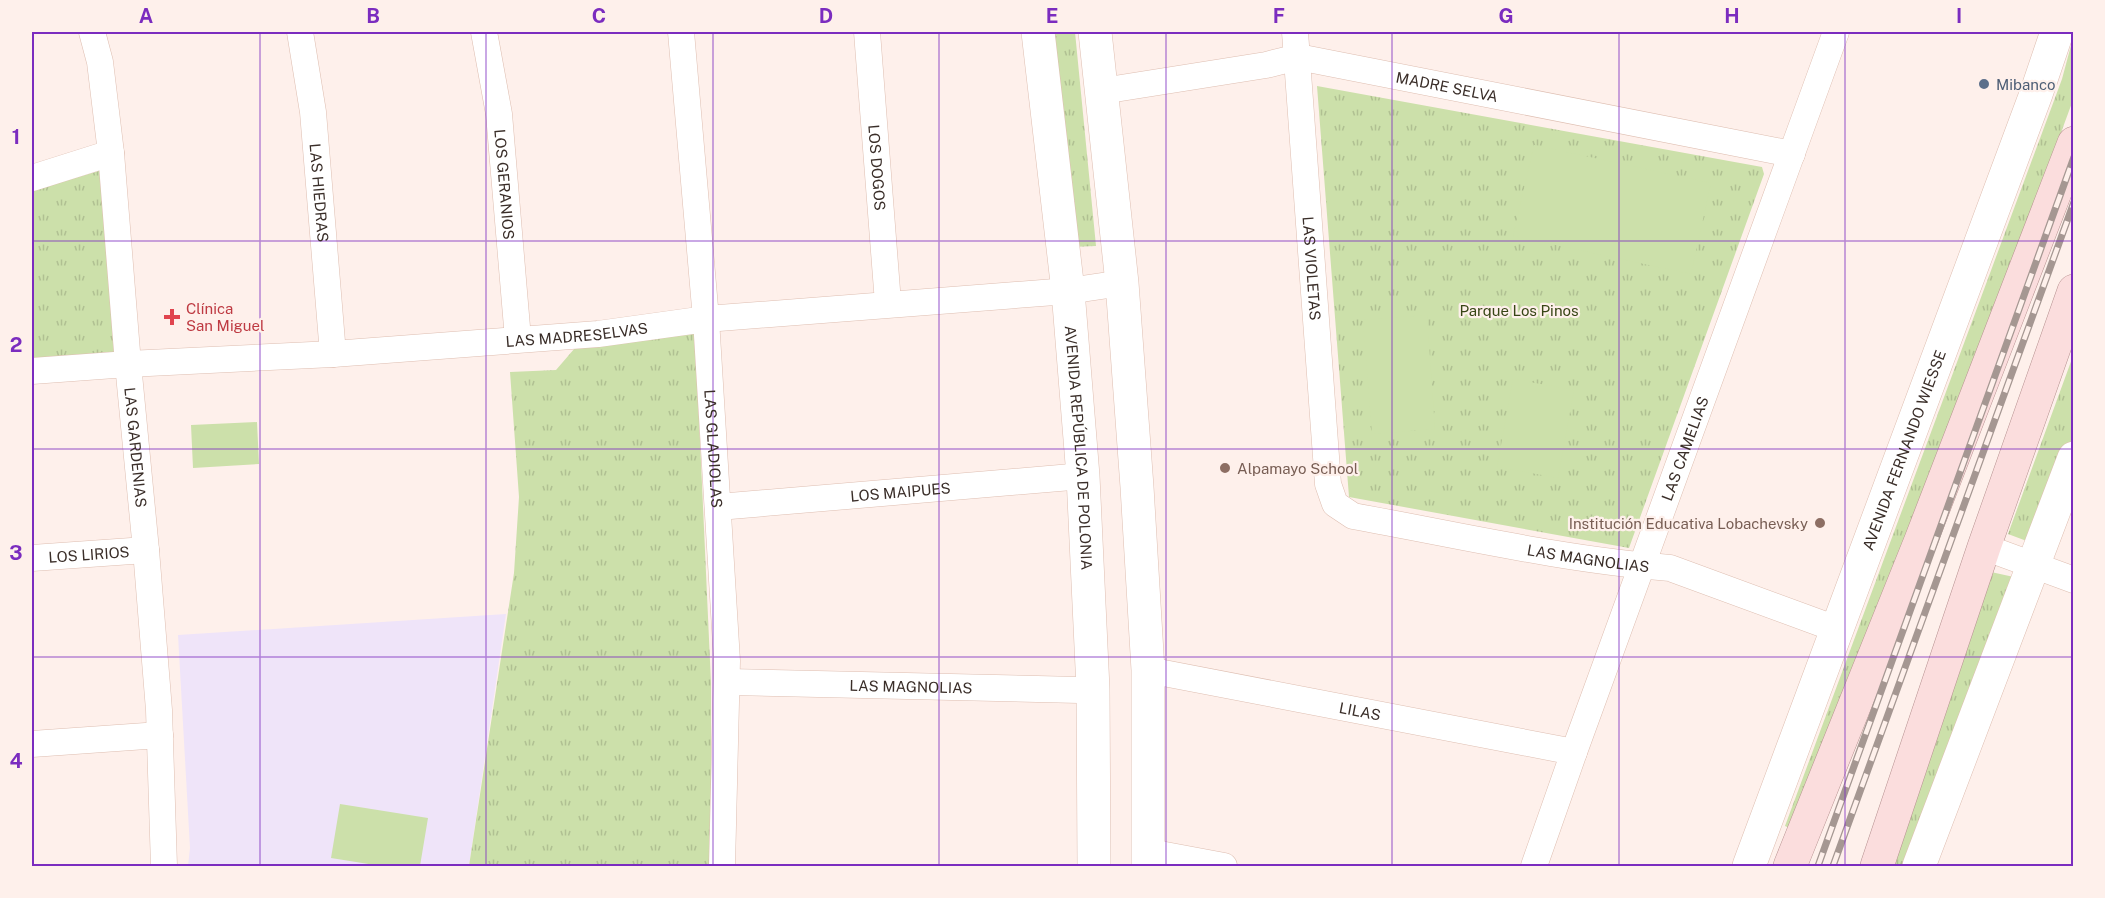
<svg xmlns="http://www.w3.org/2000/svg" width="2105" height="898" font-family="'Public Sans',sans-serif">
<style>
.education{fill:#efe4f9}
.grass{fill:url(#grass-tufts)}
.garden{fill:#cce0aa}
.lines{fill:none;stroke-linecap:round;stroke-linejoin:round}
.street-casing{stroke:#debeb1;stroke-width:27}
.secondary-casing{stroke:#debeb1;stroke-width:34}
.primary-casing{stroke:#b69190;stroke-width:34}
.street{stroke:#fff;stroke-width:26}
.secondary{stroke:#fff;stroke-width:33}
.primary{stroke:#fbdddd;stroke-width:33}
.rail-casing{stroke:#a59792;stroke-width:7}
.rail{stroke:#fef0eb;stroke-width:4.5;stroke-dasharray:14;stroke-linecap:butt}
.grid{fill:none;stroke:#7b2cbf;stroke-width:1.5;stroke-opacity:0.55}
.service-dot{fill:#5c6f8a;stroke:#fef0eb;stroke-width:2}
.health-dot{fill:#e0444e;stroke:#fef0eb;stroke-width:2}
.education-dot{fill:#8d6e63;stroke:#fef0eb;stroke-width:2}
.labels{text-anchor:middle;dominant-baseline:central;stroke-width:4.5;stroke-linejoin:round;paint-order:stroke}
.service-label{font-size:15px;fill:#4e5e75;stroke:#fef0eb;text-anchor:start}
.street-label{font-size:15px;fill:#3a2e29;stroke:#fef0eb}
.health-label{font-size:15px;fill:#be3a42;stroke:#fef0eb;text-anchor:start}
.park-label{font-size:15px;fill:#374515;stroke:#fef0eb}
.education-label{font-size:15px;fill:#785e54;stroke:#fef0eb;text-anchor:start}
.neatline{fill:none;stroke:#7b2cbf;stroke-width:2}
.grid-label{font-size:20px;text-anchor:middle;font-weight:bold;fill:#7b2cbf}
</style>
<defs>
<pattern id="grass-tufts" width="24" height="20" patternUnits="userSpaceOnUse" patternTransform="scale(1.5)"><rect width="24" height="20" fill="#cce0aa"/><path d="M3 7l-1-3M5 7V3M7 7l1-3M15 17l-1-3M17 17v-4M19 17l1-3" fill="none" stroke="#b0c092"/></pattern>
</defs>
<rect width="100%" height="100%" fill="#fef0eb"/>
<path class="education" d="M506 614 469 866H188L190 848 178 635Z"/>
<path class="grass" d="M1052 32H1075L1096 246 1071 247Z
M2073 38V100L1877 633 1796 831 1785 826 2062 79Z
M1317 86 1762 167 1764 174 1629 548 1349 497Z
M105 169 121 352 32 359V191Z
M695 330 711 683V866H469L514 573 519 497 510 372 556 370 581 341Z
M2073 356V439L2035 544 2008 534Z
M1991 572 2023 579 1917 866H1893Z"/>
<path class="garden" d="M1534 145 1711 183 1691 274 1513 236Z
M1427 315 1435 429 1372 434 1363 320Z
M1513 379 1574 390 1558 478 1497 467Z
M257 422 259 464 193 468 191 425Z
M340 804 428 818 420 866H381L331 858Z"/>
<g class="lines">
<g class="street-casing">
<g id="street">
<path id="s1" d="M92 32 100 62 111 153 128 364 146 550 159 710 164 866"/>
<path id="s2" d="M300 32 313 112 333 354"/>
<path id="s3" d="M484 32 499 114 518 339"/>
<path id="s4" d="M681 32 706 319 727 661 722 866"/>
<path id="s5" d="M867 32 888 303"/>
<path id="s6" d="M1295 32 1328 484 1335 504 1353 516C1458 535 1564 560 1670 568L1839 630"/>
<path id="s7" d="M1102 91 1266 65 1298 57 1792 154"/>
<path d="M32 178 111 153"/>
<path id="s8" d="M32 371 128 364 333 354 598 334 706 319 1068 291 1122 283"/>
<path id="s9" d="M718 507 1083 476"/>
<path d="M1984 547 2074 580"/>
<path id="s10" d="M32 558 146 550"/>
<path id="s11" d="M1148 670 1574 752"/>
<path id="s12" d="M728 682 1079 690 1093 689"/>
<path d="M32 744 160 735"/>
<path d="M1149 852 1224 866"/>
<path id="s13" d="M1534 866 1574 752 1836 32"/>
</g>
</g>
<g class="secondary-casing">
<g id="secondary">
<path id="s14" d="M1038 32 1068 291 1083 476 1093 689 1094 866"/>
<path d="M1095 32 1122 283 1137 487 1148 670V866"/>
<path id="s15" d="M1749 866 2036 94 2057 32"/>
<path d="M1919 866 2074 458"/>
</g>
</g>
<g class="primary-casing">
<path id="primary" d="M1790 866 1921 540 2074 143
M1877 866 1984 547 2074 291"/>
</g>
<use href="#street" class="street"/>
<use href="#secondary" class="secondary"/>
<use href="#primary" class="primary"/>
<g class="rail-casing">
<path id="rail" d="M1818 866 2074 157
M1833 866 2074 202"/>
</g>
<use href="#rail" class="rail"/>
</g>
<path class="grid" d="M260 32V866M486 32V866M713 32V866M939 32V866M1166 32V866M1392 32V866M1619 32V866M1845 32V866M32 241H2074M32 449H2074M32 657H2074"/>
<circle class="service-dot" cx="1984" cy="84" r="6"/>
<path class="health-dot" d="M169 308h6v6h6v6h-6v6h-6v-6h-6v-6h6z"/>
<g class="education-dot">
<circle cx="1225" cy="468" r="6"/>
<circle cx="1820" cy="523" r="6"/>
</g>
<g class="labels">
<g class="service-label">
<text x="1996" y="84">Mibanco</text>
</g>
<g class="street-label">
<text stroke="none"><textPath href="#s7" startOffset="351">MADRE SELVA</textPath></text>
<text stroke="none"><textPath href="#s5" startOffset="136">LOS DOGOS</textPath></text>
<text stroke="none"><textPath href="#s3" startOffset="154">LOS GERANIOS</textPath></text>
<text stroke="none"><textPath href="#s2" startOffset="162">LAS HIEDRAS</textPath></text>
<text stroke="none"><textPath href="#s6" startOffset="237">LAS VIOLETAS</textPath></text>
<text stroke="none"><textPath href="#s8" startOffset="546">LAS MADRESELVAS</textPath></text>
<text stroke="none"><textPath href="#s1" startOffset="418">LAS GARDENIAS</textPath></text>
<text stroke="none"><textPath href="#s14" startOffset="418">AVENIDA REPÚBLICA DE POLONIA</textPath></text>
<text stroke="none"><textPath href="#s4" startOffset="418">LAS GLADIOLAS</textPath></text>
<text stroke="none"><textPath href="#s13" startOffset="444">LAS CAMELIAS</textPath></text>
<text stroke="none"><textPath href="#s15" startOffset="444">AVENIDA FERNANDO WIESSE</textPath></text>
<text stroke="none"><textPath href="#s9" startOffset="183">LOS MAIPUES</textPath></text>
<text stroke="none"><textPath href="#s10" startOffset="57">LOS LIRIOS</textPath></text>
<text stroke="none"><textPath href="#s6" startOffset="735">LAS MAGNOLIAS</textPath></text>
<text stroke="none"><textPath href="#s12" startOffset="183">LAS MAGNOLIAS</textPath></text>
<text stroke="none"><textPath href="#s11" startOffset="216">LILAS</textPath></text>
</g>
<g class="health-label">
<text x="186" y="308">Clínica<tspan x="186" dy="17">San Miguel</tspan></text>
</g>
<g class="park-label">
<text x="1519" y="310">Parque Los Pinos</text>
</g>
<g class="education-label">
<text x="1237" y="468">Alpamayo School</text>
<text x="1808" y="523" text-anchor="end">Institución Educativa Lobachevsky</text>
</g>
</g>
<rect width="2105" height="898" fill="none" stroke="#fef0eb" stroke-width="66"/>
<rect x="33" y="33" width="2039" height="832" class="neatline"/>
<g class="grid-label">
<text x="146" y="23">A</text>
<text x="373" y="23">B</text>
<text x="599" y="23">C</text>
<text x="826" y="23">D</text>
<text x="1052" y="23">E</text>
<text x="1279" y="23">F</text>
<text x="1506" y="23">G</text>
<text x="1732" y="23">H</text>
<text x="1959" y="23">I</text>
<text x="16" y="144">1</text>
<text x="16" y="352">2</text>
<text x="16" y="560">3</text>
<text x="16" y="768">4</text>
</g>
</svg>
